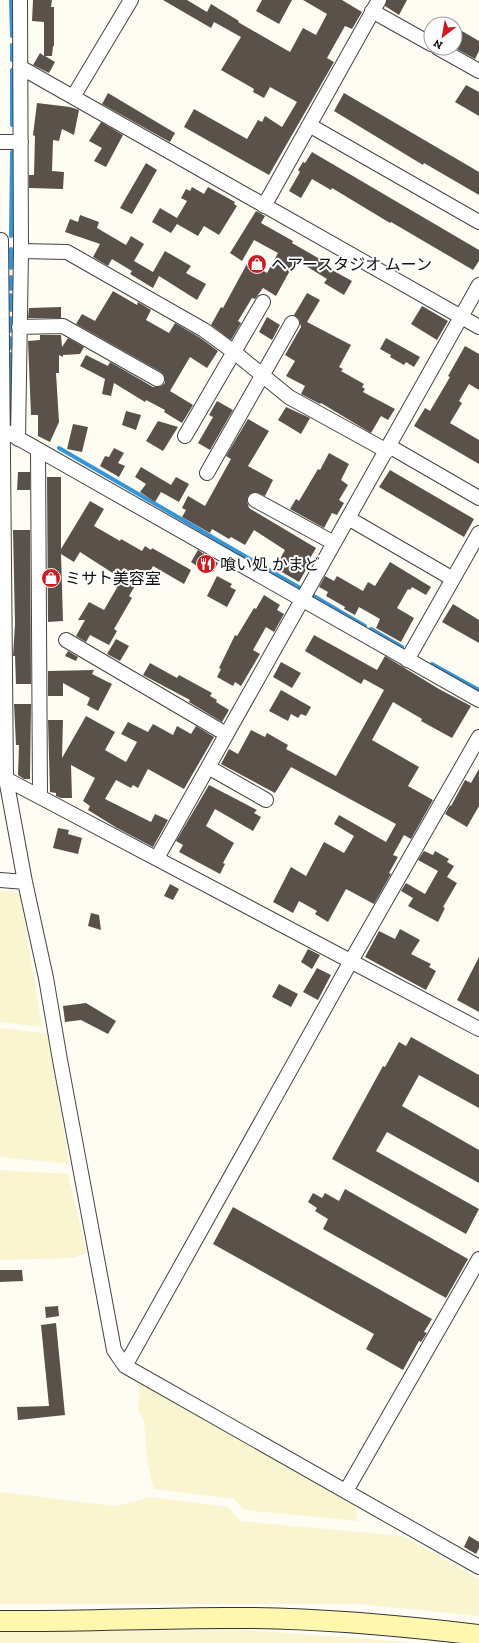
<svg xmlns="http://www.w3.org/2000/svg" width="479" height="1643" font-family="'Zilla Slab','Noto Sans JP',serif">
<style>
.farmland{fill:#f8f5d0}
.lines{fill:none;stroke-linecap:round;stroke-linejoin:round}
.stream{stroke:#3495d8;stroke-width:4}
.building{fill:#5a514b}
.street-casing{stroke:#434343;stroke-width:16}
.secondary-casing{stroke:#323232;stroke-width:22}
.street{stroke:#fff;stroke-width:14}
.secondary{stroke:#fff7ae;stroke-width:20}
.labels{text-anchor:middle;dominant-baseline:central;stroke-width:4;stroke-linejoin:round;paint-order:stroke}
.poi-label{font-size:16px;fill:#101010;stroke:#fff;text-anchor:start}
</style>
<rect width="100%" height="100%" fill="#fffdf3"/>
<path class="farmland" d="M0 890 20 894 42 1027 0 1022Z
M0 1028 49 1034 69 1164 0 1157Z
M0 1170 68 1174 87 1253 72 1258 0 1260Z
M140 1380 355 1505 358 1521 244 1510 234 1499 154 1489 147 1461 144 1420 138 1410Z
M0 1492 115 1506 152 1497 228 1507 240 1521 403 1536 479 1579V1616L357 1604H0Z
M237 1629 419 1643H0V1632Z"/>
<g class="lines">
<path class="stream" d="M11 0 12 36
M12 45V60
M12 70V125
M11 236 12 152
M11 268V249
M11 277V289
M11 310V295
M10 331V318
M10 348V338
M10 402V354
M59 448 300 588
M312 595 365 626
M371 629 402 647
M432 664 479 690"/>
</g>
<path class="building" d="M33 0H52L51 7H54V46H53L52 56H45L55 62 49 73 33 65 40 53 44 56V22L32 21Z
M163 0H187L207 12 211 4 239 21 238 22 290 52 303 28 316 35 327 14 303 0H342L362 12 352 29 345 26 327 58 334 62 269 175 184 127 194 109 247 139 258 120 262 122 265 116 282 127 297 102 270 87 264 98 253 92 254 89 249 86 221 70 241 37 214 22 211 28Z
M262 0H292L279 24 256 11Z
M387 0H407L399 15 385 6Z
M455 27 479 41V51L475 59 455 48Z
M466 85 479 92V116L455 102Z
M108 93 175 133 170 142 102 104Z
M344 93 479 172V195L424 163 423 165 334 111Z
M37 103 70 107 79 110 74 135 62 129 59 141 53 140 52 171 64 172 63 189 29 188V175H34L35 136 33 135Z
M101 122 123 135 106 167 94 161 102 148 89 141Z
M312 152 479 250V261L473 270 391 222 390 223 332 188 331 190 312 179 301 198 289 191 300 172 298 170 303 162 305 163Z
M146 163 157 170 132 214 120 208Z
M192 187 204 194 208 187 235 202 234 204 237 206 219 235 204 226 198 236 177 224 171 233 152 222 160 208 177 218 187 201 181 198 186 189 190 191Z
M256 211 265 216 261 223 293 241 292 243 325 262 323 265 352 281 344 295 324 283 327 279 298 261 295 266 293 265 276 296 263 288 255 299 252 298 238 321 241 323 231 340 211 325 221 307 223 308 248 262 267 273 278 253 254 240 242 261 230 253Z
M80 215 99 222 97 228 126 245 131 236 144 244 134 261 153 272 165 251 191 266 186 273 206 284 197 300 159 276 153 288 130 274 132 271 112 259 108 266 93 257 100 244 65 232 70 219 78 222Z
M113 291 137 305 138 302 151 310 146 320 169 333 175 323 199 337 218 351 207 368 190 357 170 391 193 405 182 423 164 412 165 410 146 400 145 402 114 383 111 396 102 394 105 379 80 366 86 355 108 366 110 362 153 387 161 386 165 383 164 375 161 372 76 324 82 314 95 321Z
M307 293 320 300 307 322 351 345 339 367 343 369 341 371 364 384 362 387 365 389 363 392 395 409 388 420 381 416 371 433 321 403 320 404 301 394 305 386 286 376 295 361 285 355 301 327 299 319 294 315Z
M422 306 448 321 437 340 411 324Z
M61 307V318H28L29 308Z
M267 317 280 325 272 340 259 332Z
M40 335H61L62 347 68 338 84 347 80 354 63 355V357L59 355V373H56L59 422 50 442 38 436V415H31L28 341 40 340Z
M386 338 420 357 414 367 406 362 404 365 390 357 391 355 380 349Z
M465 346 479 354V390L469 384 459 401 462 403 450 423 479 440V464L414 426 425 408 430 411 450 377 448 376Z
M217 401 233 410 210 450 198 443 213 417 209 415Z
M286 407 310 418 301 434 278 420Z
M126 411 141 415 136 430 122 425Z
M248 419 269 431 248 466 273 480 265 496 255 492 248 496 247 501 249 508 316 548 305 567 307 568 299 582 275 568 285 550 254 530 245 545 231 537 229 539 212 529 210 533 182 517 186 510 182 508 188 496 205 506 231 459 226 456Z
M158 421 178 427 163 451 146 441Z
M73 424 88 427 82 452 67 449Z
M114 448 124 453 118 463 125 466 119 477 100 466 105 456 109 457Z
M329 453 349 464 341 480 348 485 339 500 344 503 337 515 332 513 324 528 290 509 296 499 299 501 318 469 320 470Z
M141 467 171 485 176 477 189 484 179 502 161 492 155 502 140 492 146 484 135 477Z
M390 470 474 519 464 537 379 487Z
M18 472H30V490H17Z
M47 477H61V549L90 501 104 509 94 526 120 541 121 539 142 551 145 546 151 550 152 548 191 570 184 584 153 566 146 580 140 577 129 596 132 598 114 629 117 631 109 645 90 635 86 642 76 636 85 620H78L89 602 104 610 122 579 80 552 74 562 61 554 63 621 48 622Z
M13 530H30L31 684H16L15 656H13L15 624Z
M198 550 218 563 213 572 202 565 200 568 191 562Z
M390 562 431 587 426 595 412 587 410 590 408 589 397 608 414 618 401 642 376 628 380 619 359 607 355 615 344 609 345 607 326 596 328 592 319 587 325 576 334 581 337 576 363 591 368 582 375 586Z
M217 576 232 584 230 587 236 590 227 607 207 596Z
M264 595 280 605 277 610 284 614 274 632 266 627 253 650 260 654 241 686 235 682 233 686 217 677 221 669 219 668 235 635 237 636 254 608 256 609Z
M453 604 479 620V643L442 622Z
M314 635 377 670 385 656 439 689 471 706 452 738 421 721 422 719 393 702 372 740 419 767 408 786 433 800 411 839 404 835 393 855 398 857 389 873 391 874 374 904 346 889 328 922 315 914 317 911 299 901 293 913 273 902 291 867 306 876 324 842 344 853 354 836 334 824 339 815 386 842 396 824 291 767 275 793 221 764 229 749 238 754 251 730 265 737 267 733 288 745 286 749 336 776 384 690 364 679 361 684 305 651Z
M116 639 129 646 120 661 107 654Z
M68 651 78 657 76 661 65 656Z
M281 662 301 673 292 688 273 677Z
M150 663 177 678 179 675 212 693 210 696 217 700 216 702 229 710 222 722 189 702 190 700 143 675Z
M94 670 92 674 112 684 98 711 87 705 90 698 63 683V696H48V671Z
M281 690 311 707 306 716 301 714 298 718 291 714 288 721 269 711Z
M14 704H31L30 779H24L18 775 19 745H16Z
M86 716 115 732 105 750 126 762 137 742 121 734 128 722 148 732 153 724 173 735 177 726 191 734 196 726 214 737 184 789 148 769 138 788 133 785 131 788 116 780 105 799 151 822 155 814 168 820 153 847 117 828 88 810 90 806 83 801 95 778 71 765 72 798H61L56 796V793L50 792 48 720H63L62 758Z
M479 769V806L467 827 445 814 450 805 451 806 465 780 471 783Z
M209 785 257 810 254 813 261 817 253 831 215 809 206 826 234 843 223 863 225 864 220 874 179 852 183 845 176 841Z
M58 828 69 830 68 834 82 838 78 854 53 848Z
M424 851 433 855 435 851 449 859 447 862 454 866 447 877 457 883 443 907 445 908 438 922 408 906 413 898 401 891 406 883 425 894 438 871 418 860Z
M170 884 179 889 173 900 164 896Z
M91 913 99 915 101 930 88 926Z
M400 929 420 940 411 954 431 964 429 967 436 971 426 990 365 957 379 931 395 939Z
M308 949 320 955 312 969 301 962Z
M479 957V1012L457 1000Z
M317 968 331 975 318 1000 303 992Z
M279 984 298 994 291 1007 272 997Z
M86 1003 116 1021 108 1034 81 1020 65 1022 63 1006Z
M411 1037 479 1075V1108L419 1075 402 1106 479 1150V1183L387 1132 376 1151 479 1209 466 1234 332 1159 383 1066 385 1067 399 1042 406 1046Z
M345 1189 468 1259 446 1298 323 1229 328 1219 315 1211 317 1208 308 1202 313 1193 322 1198 325 1193 339 1201Z
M233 1207 432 1319 424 1332 427 1333 421 1342 419 1341 403 1370 366 1349 374 1334 213 1244Z
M0 1270H22L23 1281 0 1282Z
M58 1306 59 1316 46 1318 45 1307Z
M56 1323 65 1415 18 1420 17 1407 49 1406 41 1325Z
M469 1536 479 1542V1548L476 1554 464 1547Z"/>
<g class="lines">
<g class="street-casing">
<path id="street" d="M372 11 431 44
M438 48 479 71
M20 67 479 327
M73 97 131 0
M309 125 479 222
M0 142H21
M264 206 379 0
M1 240 6 779 25 882 46 978 60 1060 114 1350 125 1366 479 1567
M21 251 67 252 204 330 234 352 289 397 387 451
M19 327 63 326 157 379
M2 429 479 700
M185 436 263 302
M18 439 21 251 20 0
M389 446 479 498
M38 450 40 796
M207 473 292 323
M255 500 334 543
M348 518 453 579
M66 640 226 734
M407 660 479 533
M208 767 266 800
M6 779 479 1029
M157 858 479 285
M0 880 25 882
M125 1366 351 961 479 737
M346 1491 479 1259"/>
</g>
<g class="secondary-casing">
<path id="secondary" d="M0 1621C75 1622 150 1618 225 1618 309 1617 395 1625 479 1635"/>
</g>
<use href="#street" class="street"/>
<use href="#secondary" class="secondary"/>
</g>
<defs>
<g id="shop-disc" transform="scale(1)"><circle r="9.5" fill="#cc1c23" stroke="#fff"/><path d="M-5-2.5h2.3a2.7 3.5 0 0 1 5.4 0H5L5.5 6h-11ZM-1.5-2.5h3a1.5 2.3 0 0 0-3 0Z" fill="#fff"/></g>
<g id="restaurant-disc" transform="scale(1)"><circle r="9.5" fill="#cc1c23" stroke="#fff"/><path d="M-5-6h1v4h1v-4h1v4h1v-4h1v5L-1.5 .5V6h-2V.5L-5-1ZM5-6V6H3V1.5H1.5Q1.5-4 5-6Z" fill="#fff"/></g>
</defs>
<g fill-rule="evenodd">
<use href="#shop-disc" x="257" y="264"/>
<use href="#restaurant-disc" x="206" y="564"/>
<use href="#shop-disc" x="51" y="578"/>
</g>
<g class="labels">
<g class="poi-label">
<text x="271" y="264">ヘアースタジオ ムーン</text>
<text x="220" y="564">喰い処 かまど</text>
<text x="65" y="578">ミサト美容室</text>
</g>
</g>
<g transform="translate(443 36) rotate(211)"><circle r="19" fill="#ffffff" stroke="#9f9f9f"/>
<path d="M0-3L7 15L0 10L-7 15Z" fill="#cc1c23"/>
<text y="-6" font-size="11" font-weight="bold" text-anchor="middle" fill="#101010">N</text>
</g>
</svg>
